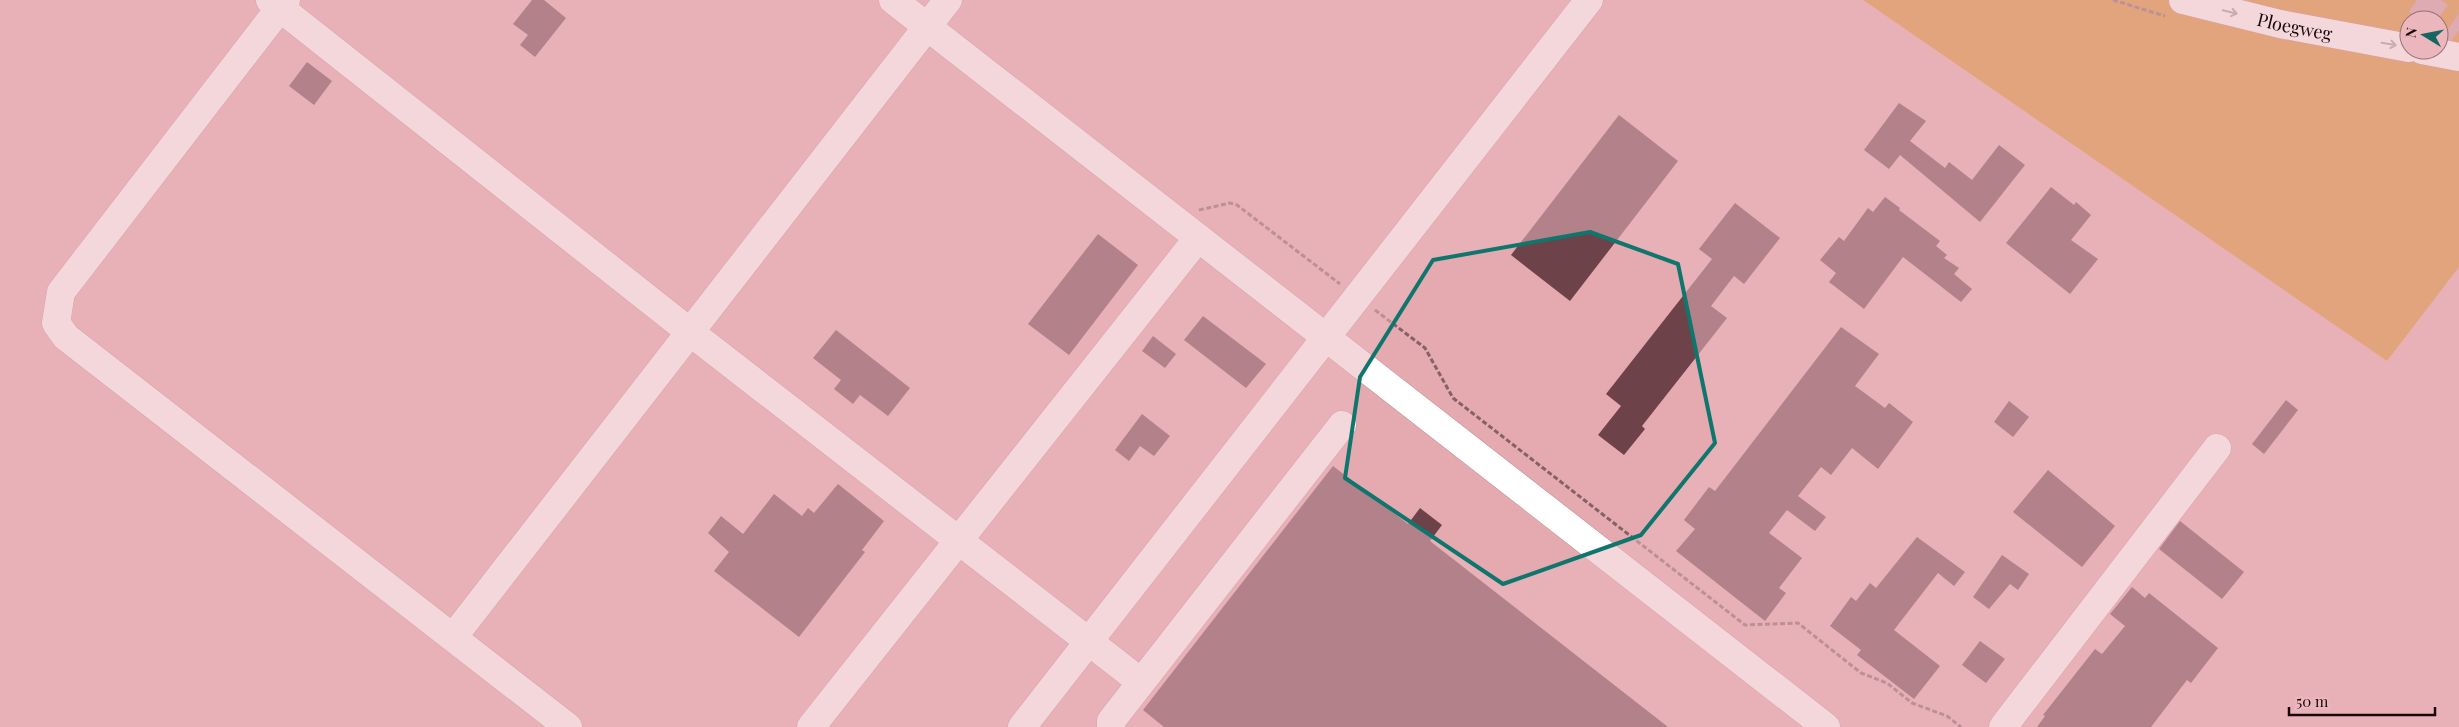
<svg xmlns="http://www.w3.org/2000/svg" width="2459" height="727" font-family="'Playfair Display',serif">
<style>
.built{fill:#e5a9b0}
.green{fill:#d48f2d;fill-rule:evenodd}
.building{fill:#6e4249}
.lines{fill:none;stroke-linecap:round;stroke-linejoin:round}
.highway-tunnel{stroke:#cc9da2;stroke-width:28;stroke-dasharray:28 14;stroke-linecap:butt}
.minor-casing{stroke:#c08e95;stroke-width:29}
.path{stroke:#846266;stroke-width:3;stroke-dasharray:5 2.5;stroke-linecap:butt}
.minor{stroke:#fff;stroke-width:28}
.oneway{stroke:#a39c9d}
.marked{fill:none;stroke:#0f766e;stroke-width:4;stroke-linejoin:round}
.labels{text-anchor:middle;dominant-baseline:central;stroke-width:5;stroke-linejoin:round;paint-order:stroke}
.street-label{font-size:18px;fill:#19080b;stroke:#ebb7bd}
</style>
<rect width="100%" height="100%" fill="#ebb7bd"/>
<path class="built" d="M0 0H1862L2387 361 2459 267V727H0Z"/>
<path class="green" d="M1863 0H2459V267L2387 361ZM2409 20H2439V50H2409Z"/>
<path class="building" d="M532 0H544L566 18 535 57 520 45 528 35 513 24Z
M307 62 332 81 314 105 289 86Z
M1899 103 1926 121 1910 141 1945 168 1949 162 1972 180 1999 145 2025 165 1980 222 1900 155 1889 169 1864 150Z
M1619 115 1678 161 1570 301 1511 255Z
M2051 187 2074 205 2076 202 2091 215 2071 240 2098 259 2070 294 2006 243Z
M1885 197 1900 208 1899 210 1940 241 1936 246 1947 255 1944 258 1959 268 1954 274 1972 289 1961 302 1903 257 1864 309 1829 282 1836 273 1820 260 1839 237 1844 241 1868 208 1873 212Z
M1735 203 1780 238 1744 284 1734 276 1711 306 1727 318 1642 426 1645 429 1624 455 1598 435 1621 406 1606 394 1712 259 1699 249Z
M1098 234 1138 265 1069 355 1028 324Z
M1203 316 1266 364 1246 388 1184 340Z
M1841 327 1879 354 1855 386 1885 408 1889 403 1913 422 1878 469 1852 448 1831 475 1821 467 1798 496 1826 517 1815 531 1787 510 1769 533 1802 558 1779 588 1786 593 1765 621 1676 551 1695 529 1684 520 1709 487 1715 491Z
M836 330 910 388 888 416 860 395 853 404 834 389 841 380 813 358Z
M1153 336 1176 354 1165 368 1142 351Z
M2286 400 2298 410 2264 454 2252 444Z
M2009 401 2029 417 2013 437 1994 422Z
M1142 414 1170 436 1154 456 1140 446 1129 461 1115 450Z
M1333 466 1408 524 1420 508 1442 525 1430 541 1668 727H1164L1143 710Z
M2048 470 2115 526 2082 567 2013 512Z
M838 484 884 521 862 550 865 552 799 637 714 571 729 552 708 533 721 516 743 534 774 494 802 516 808 508 814 513Z
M2180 521 2244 572 2222 599 2159 549Z
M1917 537 1965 572 1954 586 1938 573 1894 630 1940 666 1914 699 1857 655 1861 650 1830 626 1851 597 1856 601 1870 583 1876 588Z
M2002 555 2029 574 2018 590 2010 584 1989 609 1973 597Z
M2132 587 2145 598 2149 593 2218 648 2191 683 2187 680 2151 727H2037L2045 716 2043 715 2095 649 2102 654 2125 626 2110 614Z
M1980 641 2005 659 1986 683 1962 665Z"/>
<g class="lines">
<path class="highway-tunnel" d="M2417 0 2459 30"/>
<g class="minor-casing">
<g id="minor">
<path d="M270 0 690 332 1141 682"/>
<path d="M286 0 61 292 56 323 66 337 568 727"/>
<path d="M893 0 1826 727"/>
<path id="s1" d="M2183 0 2280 24 2409 48"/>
<path d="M2422 50 2459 57"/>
<path d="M454 636 948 0"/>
<path d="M811 727 1198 238"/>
<path d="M1022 727 1589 0"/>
<path d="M1111 727V721L1342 425"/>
<path d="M2003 727 2217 448"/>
</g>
</g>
<path class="path" d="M2113 0 2165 16
M1199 210 1230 203 1237 205 1340 284
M1375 310 1425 348 1453 398 1745 625 1798 623 1861 673 1887 683 1912 703 1947 716 1961 727"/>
<use href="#minor" class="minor"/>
</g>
<defs><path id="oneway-shaft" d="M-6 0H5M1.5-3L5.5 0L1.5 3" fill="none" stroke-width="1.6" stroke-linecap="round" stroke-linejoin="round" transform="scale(1.25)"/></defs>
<g class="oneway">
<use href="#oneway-shaft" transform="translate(2230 12) rotate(14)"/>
<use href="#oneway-shaft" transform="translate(2389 44) rotate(10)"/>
</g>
<path d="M0 0H2459V727H0ZM1590 232 1678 264 1715 443 1641 535 1503 584 1345 478 1360 377 1433 260Z" fill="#ebb7bd" fill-opacity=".55" fill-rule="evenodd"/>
<path class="marked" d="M1590 232 1678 264 1715 443 1641 535 1503 584 1345 478 1360 377 1433 260Z"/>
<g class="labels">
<g class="street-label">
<text stroke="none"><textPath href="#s1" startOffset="115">Ploegweg</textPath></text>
</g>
</g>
<g transform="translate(2424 35) rotate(280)"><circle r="24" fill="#ebb7bd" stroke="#977176"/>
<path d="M0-4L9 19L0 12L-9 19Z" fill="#176561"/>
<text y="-8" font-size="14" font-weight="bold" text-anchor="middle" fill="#19080b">N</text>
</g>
<path d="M2289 707v8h146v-8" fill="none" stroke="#19080b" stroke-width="2.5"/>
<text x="2296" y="707" font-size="15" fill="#19080b" stroke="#ebb7bd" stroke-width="4" paint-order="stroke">50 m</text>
</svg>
